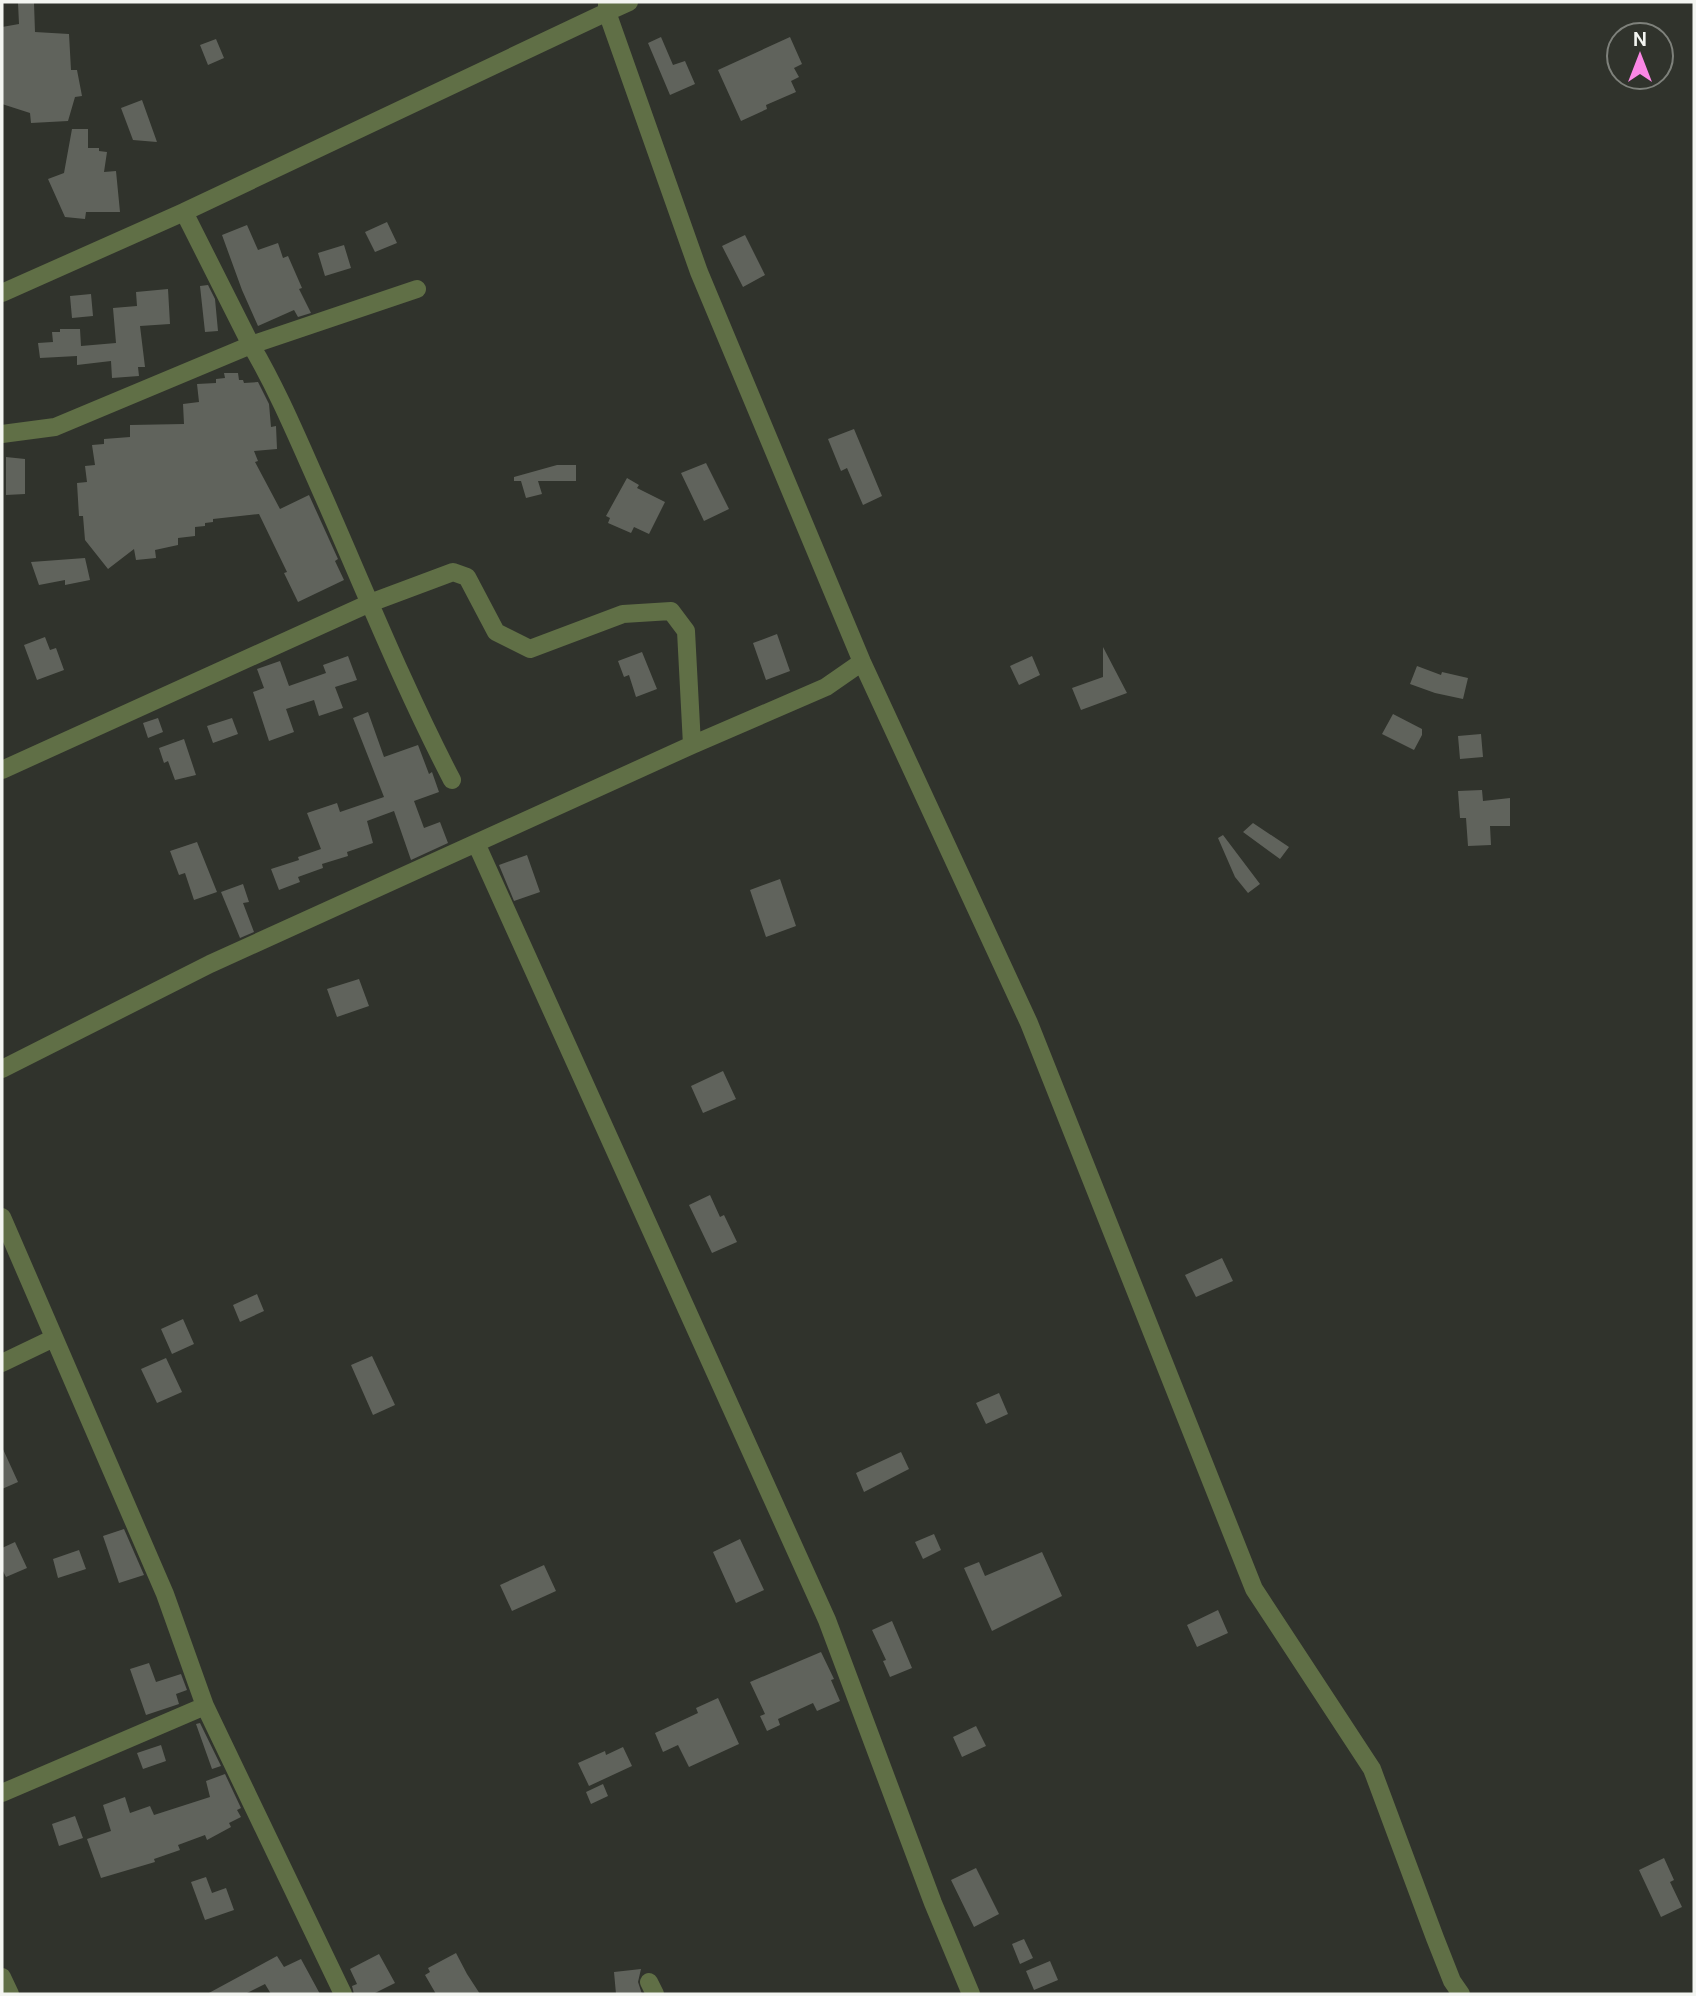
<svg xmlns="http://www.w3.org/2000/svg" width="1696" height="1996" font-family="'DM Sans',sans-serif">
<style>
.building{fill:#60635c}
.lines{fill:none;stroke-linecap:round;stroke-linejoin:round}
.street{stroke:#606f46;stroke-width:18}
</style>
<rect width="100%" height="100%" fill="#30332c"/>
<path class="building" d="M18 3H34L35 32 69 34 71 70H77L82 96 75 97 68 121 31 123 30 113 2 104V27L19 24Z
M661 37 673 65 685 61 695 84 670 95 648 43Z
M790 37 802 64 794 68 799 77 791 81 796 92 766 105 767 109 741 121 718 70Z
M216 39 224 58 208 65 200 45Z
M142 100 157 142 133 140 121 108Z
M72 129H88V148H99V151L107 152 104 172 116 171 120 212H86L85 219 65 217 48 179 64 173Z
M387 222 397 243 375 252 365 232Z
M247 225 258 250 278 243 283 258 288 256 302 288 299 289 311 313 298 317 294 310 258 326 242 290 222 235Z
M745 235 765 275 743 287 722 246Z
M344 245 351 268 325 276 318 253Z
M208 285 215 299 218 331 205 332 200 286Z
M168 289 170 324 140 326 145 367H138L139 376 112 378 111 361 77 365V356L40 358 38 343 53 342 52 332H60V329H80L81 346 116 343 113 308 137 306 136 292Z
M91 294 93 316 72 318 70 296Z
M224 373H238L239 380H243L244 383 258 382 269 404 271 427 276 426 277 449 254 451 258 461 255 462 280 509 309 495 338 559 335 561 344 580 298 602 284 573 287 572 259 514 213 519V522L205 523V526L195 527V536L178 538V545L155 550 156 558 136 560 134 549 108 569 85 540 83 516H79L77 483 87 482 85 466 95 465 92 445 104 444V439L130 437V425L184 424 183 404 199 402 197 384 216 383V379L225 378Z
M854 429 882 496 863 505 847 468 841 471 828 439Z
M6 457 25 459V494L6 495Z
M706 463 729 509 704 521 681 473Z
M557 465H576V481H538L542 494 526 498 521 481H514V477Z
M627 478 639 485 637 488 665 502 649 534 634 527 631 533 608 523 610 518 606 516Z
M85 558 90 580 65 585V580L39 585 31 562Z
M777 634 790 671 766 680 753 643Z
M45 637 50 650 56 648 64 670 37 680 24 645Z
M1103 647 1127 693 1081 710 1072 688 1103 677Z
M642 652 657 689 636 697 629 675 624 677 618 661Z
M348 656 357 680 335 687 343 708 319 716 314 700 286 709 294 732 269 741 253 692 264 688 257 669 280 661 289 686 326 673 323 665Z
M1032 656 1040 675 1019 685 1010 666Z
M1417 666 1441 675 1442 672 1468 678 1463 699 1435 693 1410 684Z
M368 712 384 757 418 745 429 774 432 772 439 792 414 801 424 828 440 822 448 843 411 860 394 811 367 821 373 843 347 852 348 856 322 864 323 868 298 877 300 882 279 890 271 869 299 860 298 857 321 849 307 813 337 803 340 812 384 797 353 718Z
M1393 714 1422 729V735L1414 750 1382 734Z
M158 718 163 732 148 738 143 723Z
M232 718 238 734 213 743 207 726Z
M1481 734 1483 757 1460 759 1458 736Z
M184 739 196 775 175 780 168 761 164 763 159 748Z
M1482 790 1483 801 1510 798V826H1490L1491 845 1468 846 1466 818H1460L1458 791Z
M1253 823 1289 847 1280 859 1243 832Z
M1223 835 1260 884 1248 893 1235 877 1218 838Z
M197 842 217 892 194 900 185 873 179 875 170 851Z
M527 855 540 892 514 901 499 865Z
M780 879 796 926 766 937 750 890Z
M243 884 249 902 243 903 254 932 240 938 221 892Z
M359 979 369 1006 337 1017 327 989Z
M723 1071 736 1099 703 1113 691 1086Z
M710 1195 720 1217 724 1215 737 1242 712 1253 689 1205Z
M1222 1258 1233 1281 1196 1297 1185 1275Z
M257 1294 264 1311 240 1322 233 1305Z
M183 1319 194 1344 172 1354 161 1329Z
M372 1356 395 1405 373 1415 351 1365Z
M166 1358 182 1392 157 1403 141 1369Z
M999 1393 1008 1414 986 1424 976 1403Z
M2 1447 18 1482 2 1489Z
M901 1452 909 1469 864 1492 856 1473Z
M124 1529 144 1575 119 1583 103 1536Z
M934 1534 941 1550 923 1559 915 1542Z
M740 1539 764 1590 736 1603 713 1552Z
M15 1542 27 1568 6 1577 2 1569V1548Z
M79 1550 86 1569 58 1578 53 1559Z
M1042 1552 1062 1596 992 1631 964 1568 979 1562 985 1576Z
M544 1565 556 1591 512 1611 500 1585Z
M1218 1610 1228 1633 1197 1647 1187 1625Z
M892 1621 912 1668 890 1677 883 1661 886 1660 872 1630Z
M821 1652 834 1679 831 1680 840 1701 817 1711 813 1703 778 1719 780 1725 767 1731 760 1716 765 1714 750 1682Z
M149 1663 156 1682 181 1674 187 1690 176 1694 179 1704 146 1715 130 1669Z
M718 1698 739 1744 689 1767 678 1745 663 1752 655 1733 698 1713 696 1708Z
M200 1723 221 1766 212 1769 196 1724Z
M976 1726 986 1746 962 1757 953 1737Z
M161 1745 166 1761 143 1769 137 1753Z
M623 1747 632 1766 589 1786 578 1763 605 1751 606 1755Z
M225 1774 241 1808 237 1810 241 1817 229 1823 231 1827 207 1840 205 1835 178 1845 180 1850 154 1859 155 1862 101 1878 87 1839 111 1831 103 1805 125 1797 130 1813 150 1806 154 1815 210 1797 206 1781Z
M603 1784 608 1796 591 1804 586 1792Z
M75 1816 83 1838 59 1846 52 1824Z
M1664 1858 1674 1880 1670 1882 1682 1907 1661 1917 1639 1870Z
M976 1868 999 1914 974 1927 951 1880Z
M206 1877 212 1893 226 1888 234 1910 205 1920 191 1882Z
M1024 1939 1033 1958 1020 1964 1012 1944Z
M456 1953 467 1974 480 1994H436L425 1975 430 1972 428 1968Z
M379 1954 395 1983 373 1994H354L352 1986 357 1984 350 1969Z
M277 1956 284 1967 301 1959 320 1994H271L265 1984 245 1994H207Z
M1050 1961 1058 1980 1034 1990 1026 1971Z
M641 1969 638 1982 642 1994H616L614 1972Z"/>
<g class="lines">
<path class="street" d="M607 2V12L629 2
M184 212 251 345 417 289
M2 293 184 212 607 12 699 272 862 662 1029 1023 1254 1589 1372 1769 1435 1938 1452 1981 1461 1994
M2 434 55 427 251 345C277 389 297 437 318 484 362 583 402 684 452 780
M2 770 370 603 453 572 467 577 496 632 530 649 623 614 671 611 686 631 692 745
M476 843 827 1620 933 1903 971 1994
M2 1069 210 964 692 745 826 687 862 662
M2 1217 165 1594 205 1706 343 1994
M2 1363 54 1338
M2 1793 205 1706
M2 1977 10 1994
M649 1982 655 1994"/>
</g>
<rect width="1696" height="1996" fill="none" stroke="#f3f5f1" stroke-width="7"/>
<g transform="translate(1640 56)"><circle r="33" fill="#30332c" stroke="#7e817b" stroke-width="2"/>
<path d="M0-5L12 26L0 18L-12 26Z" fill="#fb86e5"/>
<text y="-10" font-size="19" font-weight="bold" text-anchor="middle" fill="#f3f5f1">N</text>
</g>
</svg>
